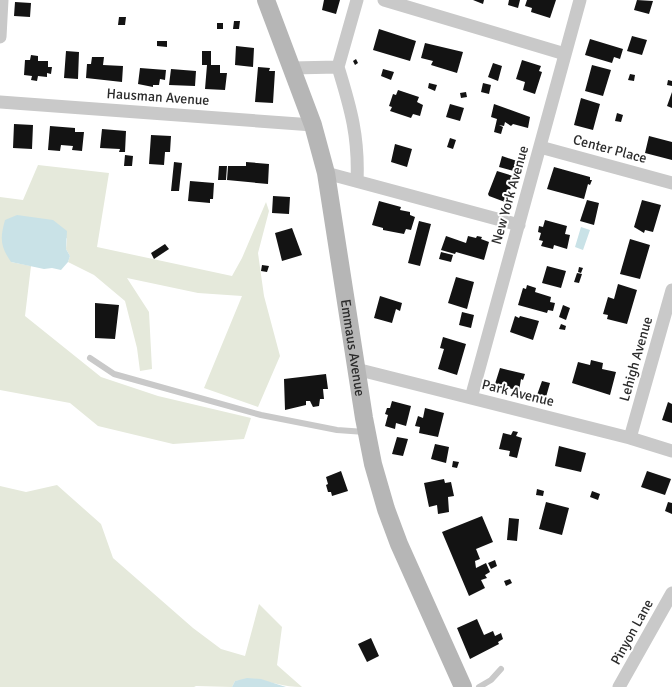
<svg xmlns="http://www.w3.org/2000/svg" width="672" height="687" font-family="Signika,sans-serif">
<style>
.green{fill:#e5e9db}
.water{fill:#c9e2e7}
.building{fill:#131313}
.lines{fill:none;stroke-linecap:round;stroke-linejoin:round}
.service{stroke:#c9c9c9;stroke-width:6}
.minor{stroke:#c9c9c9;stroke-width:13}
.secondary{stroke:#b6b6b6;stroke-width:18}
.labels{text-anchor:middle;dominant-baseline:central;stroke-width:4;stroke-linejoin:round;paint-order:stroke}
.street-label{font-size:14px;fill:#2c2c2c;stroke:#fff}
</style>
<rect width="100%" height="100%" fill="#fff"/>
<path class="green" d="M38 165 109 173 97 247 232 276 242 258 266 202 269 211 258 253 264 296 280 356 258 407 204 388 242 296 198 293 127 278 149 312 152 369 140 371 137 348 125 301 94 275 68 262 70 256 66 249 67 238 11 262 31 266 25 316 101 377 158 396 251 418 244 439 173 444 98 426 70 403 0 390V197L23 200Z
M57 485 101 524 113 558 193 628 221 649 245 656 259 604 282 627 277 665 302 687C278 687 261 676 235 681L232 687 196 686 194 687H0V486L26 492Z"/>
<path class="water" d="M17 215 53 220 67 231 66 249 70 256 68 262 61 270 52 268 44 269 11 262C0 246 0 238 5 220Z
M581 227 590 230 583 250 575 247Z
M247 678 261 679 286 687H232L235 681Z"/>
<path class="building" d="M324 0H340L336 14 322 10Z
M473 0H484L483 4Z
M509 0H520L518 8 508 5Z
M527 0H556L550 18 531 12 532 8 525 6Z
M637 0 653 1 649 14 634 10Z
M15 2 31 3 30 17 14 16Z
M119 17H126L125 25H118Z
M234 21H240L239 29H233Z
M217 23H223V29H217Z
M379 29 416 41 410 61 373 50Z
M632 36 647 40 642 55 627 51Z
M590 39 623 49 620 59 614 57 612 63 585 55Z
M157 41H167V47L157 46Z
M425 43 463 52 457 73 431 65 433 61 421 58Z
M236 46 254 48 253 67 235 65Z
M66 51 79 52 78 79 64 78Z
M202 51H211V65H220V73H227L225 90 205 89 207 65H202Z
M31 55 38 56V61H48V67H52L51 74 47 73V77L38 76 37 81 31 80 32 76 24 75 25 60H30Z
M92 57H104L103 65 123 66 122 82 86 78 87 64H91Z
M356 59 358 63 355 65 353 61Z
M522 60 541 66 539 71 542 72 535 94 523 90 525 82 516 79Z
M493 63 502 66 498 81 488 77Z
M592 65 611 70 603 96 585 91Z
M258 67 270 68 269 71H275L273 103 255 102Z
M140 68 166 70 165 80 160 79 159 85H153V87L138 84Z
M171 69 196 71 195 86 169 85Z
M383 69 394 72 391 80 381 76Z
M630 74 635 75 634 81 628 80Z
M668 80 672 81V86L667 85Z
M429 83 437 85 435 91 428 88Z
M483 83 491 85 489 94 481 92Z
M398 90 419 97 417 102 423 105 420 116 413 114 411 118 390 111 392 107 389 106 393 94 396 95Z
M466 92 467 97 461 98 460 93Z
M672 92V108L667 106Z
M581 98 600 104 593 130 574 125Z
M450 104 464 108 460 121 446 117Z
M494 104 530 117 528 128 513 124 511 126 505 122 504 126 499 125 503 127 501 134 494 132 497 119 491 117Z
M617 113 623 115 621 122 615 121Z
M14 124 33 125 32 149 13 148Z
M50 126 75 128V132H84L82 151 72 150 73 146 61 145 60 151 48 150Z
M102 129 126 131 125 152H119L120 149 100 148Z
M151 135 171 136 170 152H165L164 165 149 164Z
M649 136 672 142V160L645 153Z
M450 138 456 140 453 149 447 147Z
M395 144 412 149 407 167 391 162Z
M125 155 133 156 132 166H124Z
M502 156 517 161 514 171 499 167Z
M174 162 182 163 179 191H171Z
M246 162 269 164 268 184 227 180 228 166H246Z
M219 166H227L226 180H218Z
M554 167 590 177V180H592L590 185 588 184 584 199 547 189Z
M497 171 513 176 512 179 514 180 505 202 489 196 488 194Z
M190 181 214 183 213 199H210V203L188 201Z
M273 196 290 197 289 214 272 213Z
M587 200 599 203 594 225 580 221Z
M642 200 661 205 653 232 645 230 644 233 634 227Z
M379 201 401 207 400 210 410 212V215L415 217 411 230 406 229 404 234 383 230V228L372 225Z
M545 220 567 226 565 234 570 235 567 249 554 245 553 249 541 246 543 241 539 240 541 233 538 232 539 226 543 227Z
M419 221 431 224 420 266 408 263Z
M292 228 302 255 282 261 275 233Z
M446 236 466 243 468 236 476 238 477 236 482 237 481 239 489 242 484 260 456 252 455 254 441 250Z
M630 239 650 245 640 279 620 274Z
M165 244 169 249 154 259 151 253Z
M441 252 453 255 451 262 439 259Z
M262 265 269 266 267 272 261 271Z
M547 266 566 271 561 288 542 283Z
M579 267 583 268 581 273 578 272Z
M577 273 582 274 579 283 574 282Z
M456 277 474 282 467 309 448 303Z
M618 284 637 290 627 324 607 319 608 315 603 314 608 297 614 299Z
M527 285 536 288 535 292 551 297 550 302 555 303 553 311 548 310 547 313 518 305 523 288 526 289Z
M380 296 402 303 400 311 396 309 392 323 374 318Z
M95 303 119 305 115 339 95 338Z
M563 305 570 308 566 320 559 317Z
M462 312 474 315 471 328 459 325Z
M515 316 519 318 520 316 539 321 533 340 510 332Z
M561 324 566 326 565 330 559 329Z
M443 337 466 344 457 375 438 369 444 349 440 348Z
M591 360 603 363 602 369 616 372 610 395 572 383 578 362 590 365Z
M500 368 525 374 523 380 521 379 519 391 495 384Z
M326 374 328 389H323L324 399H320L319 406 313 407 310 401H306V405L285 410 284 379Z
M542 381 550 383 546 397 537 395Z
M392 401 411 406 406 426 396 423 395 429 385 426 388 415 385 414 387 408H390Z
M668 402 672 404V423L662 420Z
M425 408 444 413 438 437 419 433 420 427 415 426 418 416 423 418Z
M513 431 518 432 516 436 522 438 517 458 509 456 510 451 499 449 503 433 511 435Z
M397 437 408 439 403 456 392 454Z
M435 444 449 447 446 463 431 459Z
M559 446 586 453 581 472 555 466Z
M453 461 459 462 457 468 452 467Z
M341 471 348 491 332 496 331 492H328L326 485 328 484 326 477Z
M647 471 671 479 665 495 641 487Z
M444 479 445 483 451 482 454 496 448 497 449 512 438 514 437 505 429 507 424 483Z
M537 489 544 491 543 496 536 495Z
M592 491 600 494 598 500 590 497Z
M546 502 569 508 562 535 539 529Z
M668 502 672 503V514L665 511Z
M482 516 493 542 476 549 480 559 475 561 476 568 486 563 490 572 485 575 487 578 481 580 485 588 469 596 442 532Z
M509 518 519 519 517 541 507 540Z
M495 560 497 566 491 569 488 563Z
M510 579 512 583 506 586 504 581Z
M477 619 484 635 493 631 495 636 501 633 503 639 498 642 499 644 470 659 457 628Z
M371 638 379 656 367 662 358 644Z"/>
<g class="lines">
<path class="service" d="M90 358 114 374 261 415 337 430 365 432
M479 687 491 680 501 669"/>
<path class="minor" d="M384 0 565 54
M0 37 2 0
M338 67C351 109 359 138 357 181
M292 68 338 67 357 0
M0 102 313 125
M540 147 672 183
M326 173 519 225
M356 369 630 438 672 451
M471 398 580 0
M630 438 672 290
M619 687 672 593"/>
<path class="secondary" id="s1" d="M266 0 313 125 326 173 364 418 373 464 386 509 399 544 463 687"/>
</g>
<g class="labels">
<g class="street-label">
<text transform="translate(158 97) rotate(4)">Hausman Avenue</text>
<text transform="translate(610 149) rotate(15)">Center Place</text>
<text transform="translate(510 195) rotate(-74)">New York Avenue</text>
<text stroke="none"><textPath href="#s1" startOffset="360">Emmaus Avenue</textPath></text>
<text transform="translate(636 359) rotate(-74)">Lehigh Avenue</text>
<text transform="translate(518 393) rotate(14)">Park Avenue</text>
<text transform="translate(632 632) rotate(-61)">Pinyon Lane</text>
</g>
</g>
</svg>
